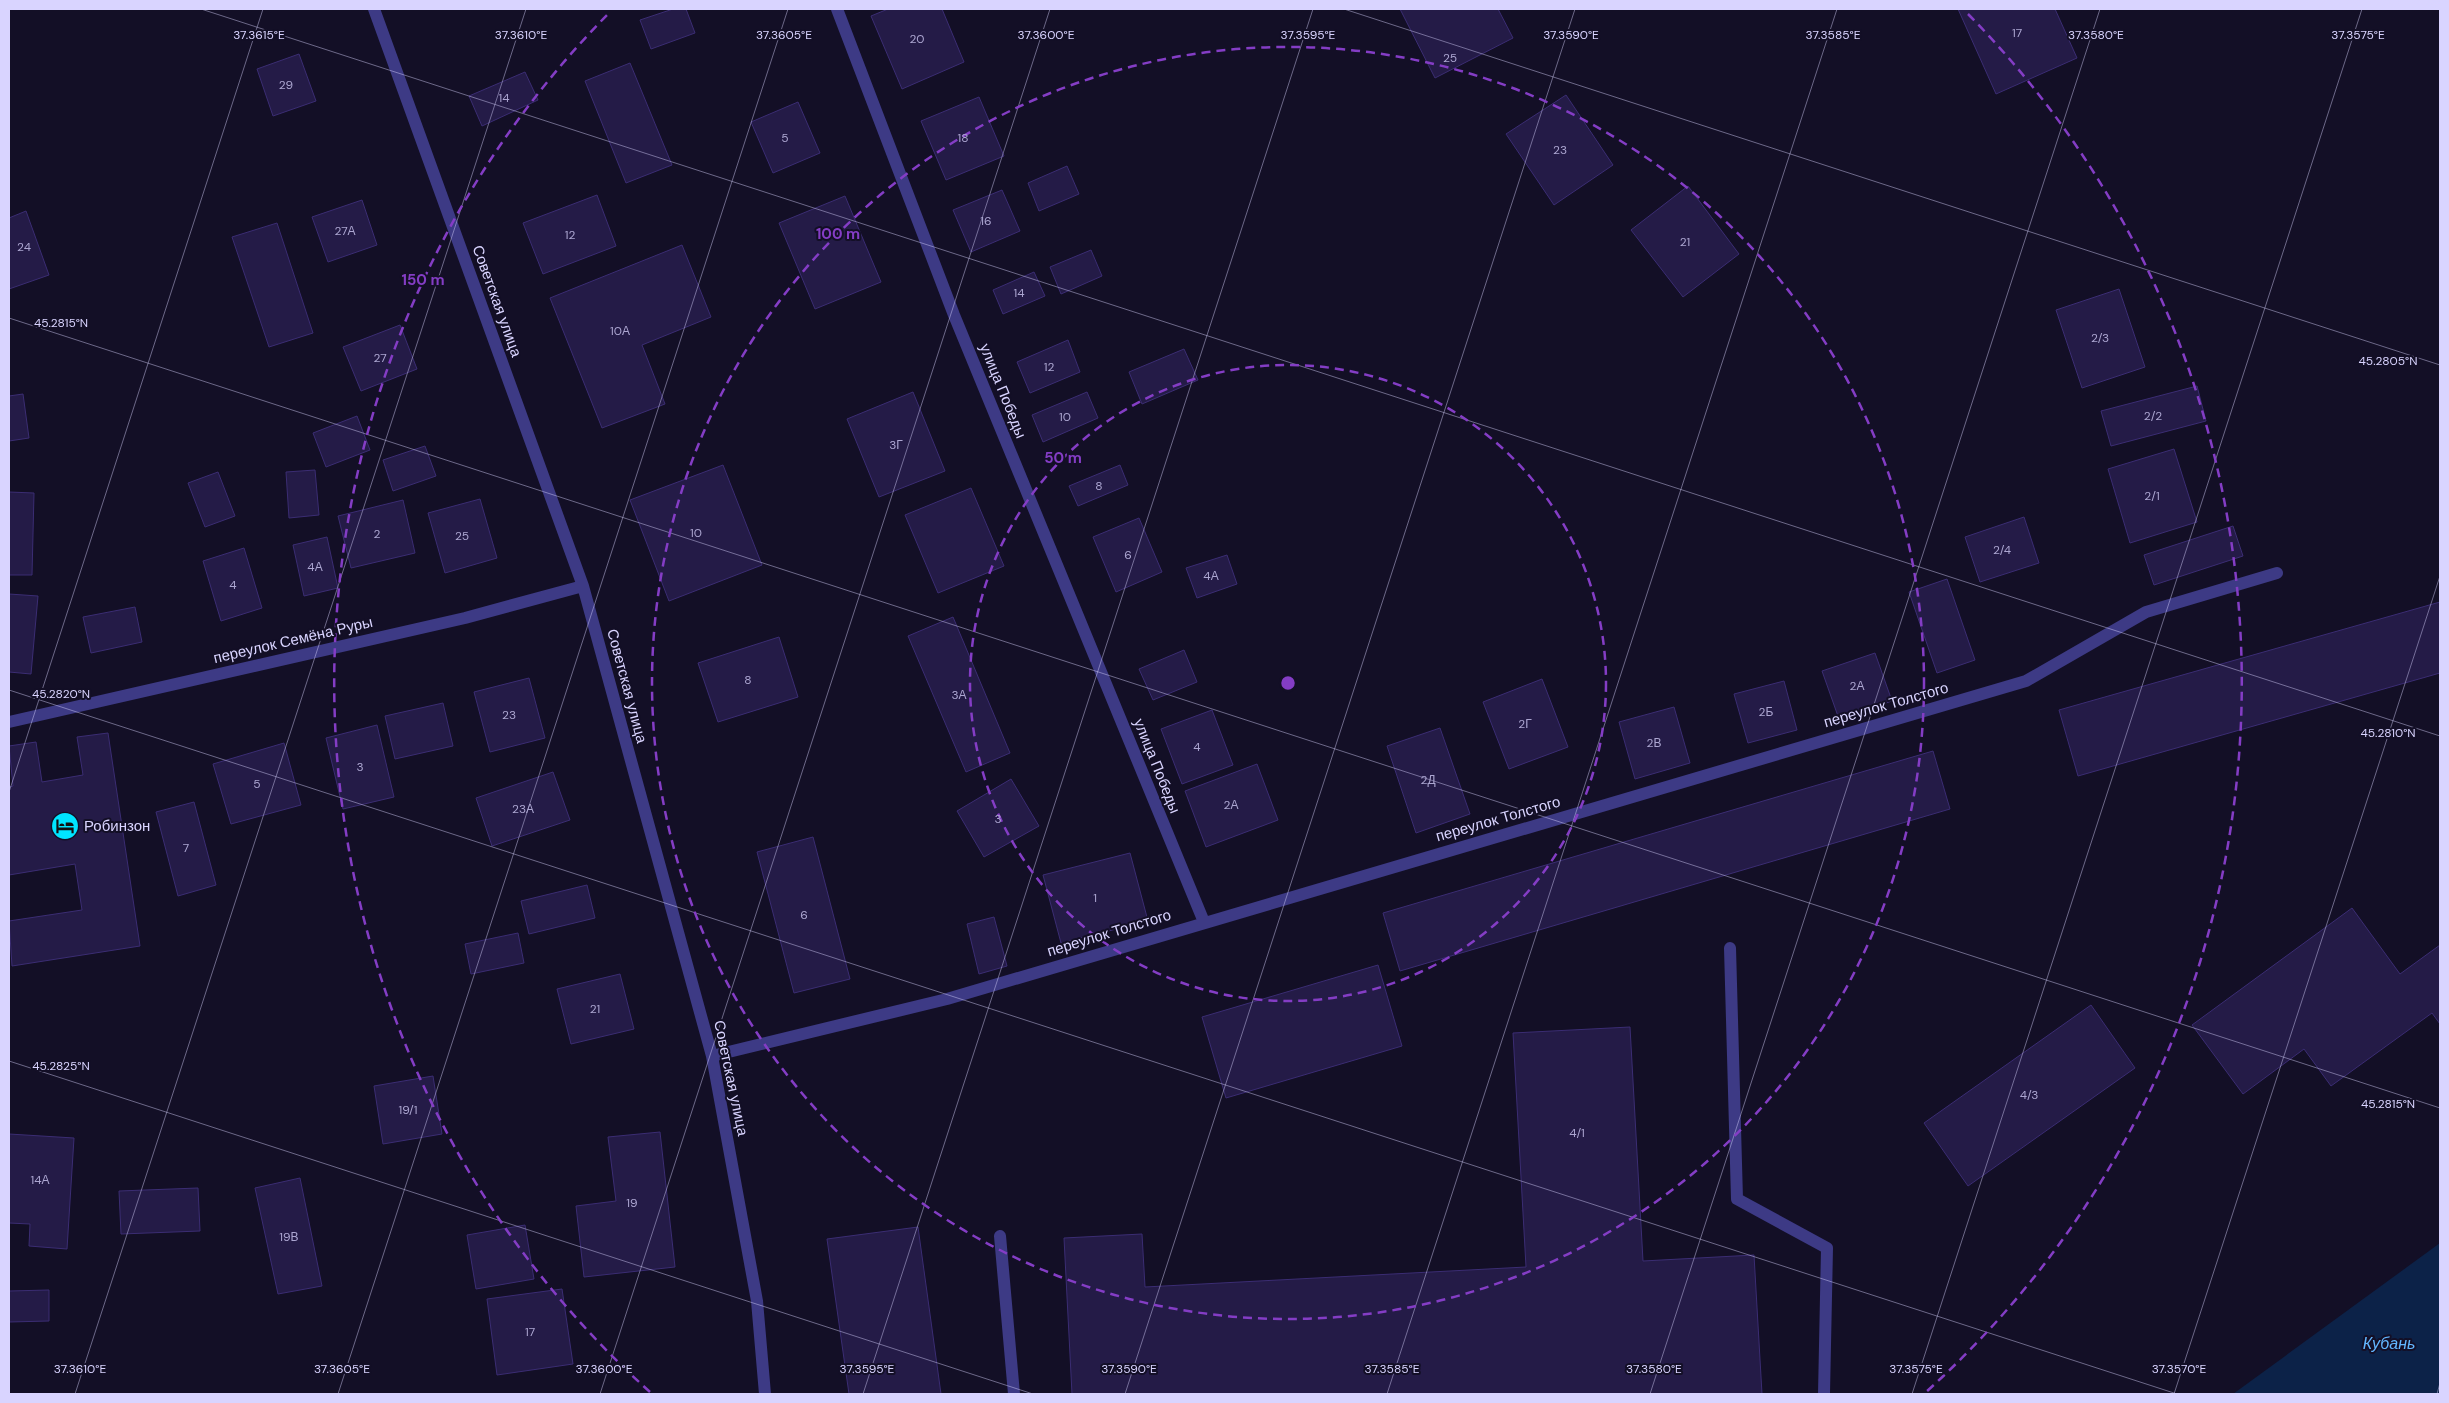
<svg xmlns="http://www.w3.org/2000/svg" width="2449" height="1403" font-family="'DM Sans',sans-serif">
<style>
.water{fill:#0c2248}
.building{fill:#241b47;stroke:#3b2d73}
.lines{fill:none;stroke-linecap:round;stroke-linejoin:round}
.service{stroke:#3d3a85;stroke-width:12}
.minor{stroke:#3d3a85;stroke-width:12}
.ticks{fill:none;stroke:#d9d4ff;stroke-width:1;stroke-opacity:0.45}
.ring{fill:none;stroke:#843dc5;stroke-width:2.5;stroke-dasharray:9 6}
.labels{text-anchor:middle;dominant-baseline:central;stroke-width:4;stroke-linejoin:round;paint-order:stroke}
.number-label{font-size:12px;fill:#aca6d1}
.street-label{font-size:15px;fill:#d9d4ff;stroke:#130f26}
.poi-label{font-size:15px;fill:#d9d4ff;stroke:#130f26;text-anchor:start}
.water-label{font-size:16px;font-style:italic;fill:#62b6ff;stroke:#130f26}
.ticks-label{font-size:12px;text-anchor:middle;fill:#d9d4ff;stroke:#130f26;stroke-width:4;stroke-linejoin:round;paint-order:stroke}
.centre{fill:#843dc5;stroke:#130f26;stroke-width:2.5}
.ring-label{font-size:15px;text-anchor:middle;font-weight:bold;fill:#843dc5;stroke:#130f26;stroke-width:4;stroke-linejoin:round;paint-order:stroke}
</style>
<rect width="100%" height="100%" fill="#130f26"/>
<path class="water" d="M2440 1243V1394H2233Z"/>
<path class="building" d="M673 9H686L695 33 651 49 640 20Z
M888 9H942L964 62 902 89 871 16Z
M1400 9H1498L1513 38 1435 78Z
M1958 9H2055L2077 58 1996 94Z
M299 54 316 101 273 116 257 69Z
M630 63 672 165 626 183 585 81Z
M525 72 538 100 482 126 469 96Z
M1566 95 1613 165 1554 205 1506 134Z
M979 97 1004 156 946 180 921 121Z
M798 102 820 153 773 173 751 122Z
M1067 166 1079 194 1039 211 1028 183Z
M1688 186 1739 254 1683 297 1631 230Z
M1002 190 1020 231 971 252 953 210Z
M597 195 616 246 543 274 523 223Z
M845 196 881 282 815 309 779 223Z
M362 200 377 245 328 262 312 217Z
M26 211 49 275 9 289V218Z
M277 223 313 333 269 347 232 237Z
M682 245 711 317 642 345 665 404 602 428 550 298Z
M1091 250 1102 276 1061 294 1050 267Z
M1034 272 1045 296 1003 314 993 290Z
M2119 289 2145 367 2082 388 2056 310Z
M400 325 417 369 361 391 343 347Z
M1068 340 1080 372 1030 393 1017 362Z
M1184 349 1198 380 1142 404 1129 372Z
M2197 386 2206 421 2111 446 2101 411Z
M913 392 945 471 879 497 847 419Z
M1087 392 1098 418 1043 442 1032 415Z
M23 394 29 438 9 441V396Z
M357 416 370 450 326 467 313 433Z
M425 446 436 476 393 491 383 460Z
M2174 449 2197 522 2130 543 2108 469Z
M723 465 762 565 669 601 630 500Z
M1120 465 1128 485 1078 506 1069 486Z
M315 470 319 515 289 518 286 472Z
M218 472 235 516 205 527 188 483Z
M971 488 1004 566 938 593 905 515Z
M9 492 34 493 32 575H9Z
M480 499 497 558 445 573 428 513Z
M403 500 415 553 351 568 338 516Z
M2024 517 2039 563 1980 582 1965 537Z
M1139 518 1162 572 1116 592 1093 537Z
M2233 526 2243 556 2154 585 2144 555Z
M327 537 338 588 304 596 293 545Z
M244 548 262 608 221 621 203 561Z
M1227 555 1237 584 1197 598 1186 568Z
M1947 579 1975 660 1937 673 1909 592Z
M9 594 38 596 31 674 9 672Z
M2440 602V673L2078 776 2059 710Z
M135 607 142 642 91 653 83 617Z
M953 617 1010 753 966 772 908 636Z
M779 637 798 697 718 722 698 663Z
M1184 650 1197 682 1153 700 1139 669Z
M1875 653 1892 701 1839 719 1822 671Z
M529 678 545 738 490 752 474 692Z
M1542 679 1568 747 1509 769 1483 702Z
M1784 681 1797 730 1748 743 1734 694Z
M443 703 453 746 395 759 385 716Z
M1674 707 1690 763 1635 779 1619 722Z
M1212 710 1233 765 1182 784 1161 729Z
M377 725 394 797 343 809 326 738Z
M1440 728 1470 814 1416 833 1387 746Z
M108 733 140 946 12 966 9 921 82 910 75 864 9 875V787L13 786 9 746 36 742 42 782 83 775 77 737Z
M284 743 301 805 231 824 213 764Z
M1933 751 1950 809 1400 971 1383 913Z
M1257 764 1278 820 1206 847 1185 791Z
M553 772 570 820 492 846 476 798Z
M1011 779 1039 826 984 857 957 811Z
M194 802 216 885 178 896 156 812Z
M813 837 850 979 794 993 757 852Z
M1130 853 1148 921 1061 943 1043 875Z
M587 885 595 918 529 934 521 901Z
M2352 908 2400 974 2440 945V1024L2432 1013 2331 1086 2304 1049 2243 1094 2192 1025Z
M994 917 1007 966 979 974 967 924Z
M518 933 524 963 471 974 465 944Z
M1378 965 1402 1046 1226 1098 1202 1017Z
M620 974 634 1029 571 1044 557 989Z
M2091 1005 2135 1068 1968 1186 1924 1123Z
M1630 1027 1643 1261 1754 1255 1762 1394H1072L1064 1238 1142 1234 1145 1287 1526 1267 1513 1033Z
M433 1076 442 1134 383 1144 374 1086Z
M660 1132 675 1267 584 1277 576 1206 616 1201 608 1137Z
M9 1134 74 1138 67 1249 29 1246 30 1224 9 1223Z
M300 1178 322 1286 278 1294 255 1188Z
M198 1188 200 1231 121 1234 119 1191Z
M525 1225 534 1279 476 1289 467 1235Z
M918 1227 941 1394H849L827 1239Z
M562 1289 573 1364 497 1375 487 1299Z
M49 1290V1321L9 1322V1291Z"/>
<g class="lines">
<path class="service" d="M1730 948 1737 1199 1827 1248 1824 1394
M1000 1236 1014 1394"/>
<path class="minor" d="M374 9 583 586 712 1056 757 1301 765 1394
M837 9 954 315 1204 922
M9 722 465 618 583 586
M712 1056 947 999 2026 681 2146 612 2277 573"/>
</g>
<path class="ticks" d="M201 9 2440 736M1344 9 2440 365M9 318 2440 1108M9 690 2177 1394M9 792 263 9M9 1061 1033 1394M75 1394 526 9M338 1394 788 9M600 1394 1050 9M863 1394 1313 9M1125 1394 1575 9M1387 1394 1837 9M1650 1394 2100 9M1912 1394 2362 9M2174 1394 2440 576M2437 1394 2440 1383"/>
<g class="ring">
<circle cx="1288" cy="683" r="318"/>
<circle cx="1288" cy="683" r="636"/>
<path d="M650 1392A954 954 0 0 1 608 14M1968 14A954 954 0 0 1 1926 1392"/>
</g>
<defs>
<g id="hotel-disc" transform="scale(1.4375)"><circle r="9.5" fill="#00e5ff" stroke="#130f26"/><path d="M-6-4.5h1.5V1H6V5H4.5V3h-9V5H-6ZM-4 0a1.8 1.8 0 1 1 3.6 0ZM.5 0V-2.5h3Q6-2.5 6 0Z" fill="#111"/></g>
</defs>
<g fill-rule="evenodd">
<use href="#hotel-disc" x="65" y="826"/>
</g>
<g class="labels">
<g class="number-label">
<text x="2017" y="33">17</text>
<text x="917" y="39">20</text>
<text x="1450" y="58">25</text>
<text x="286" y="85">29</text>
<text x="504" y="98">14</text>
<text x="785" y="138">5</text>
<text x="963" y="138">18</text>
<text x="1560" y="150">23</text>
<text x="986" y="221">16</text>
<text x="345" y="231">27А</text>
<text x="570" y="235">12</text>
<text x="1685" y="242">21</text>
<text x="24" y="247">24</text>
<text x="1019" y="293">14</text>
<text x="620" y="331">10А</text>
<text x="2100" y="338">2/3</text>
<text x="380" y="358">27</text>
<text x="1049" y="367">12</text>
<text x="2153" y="416">2/2</text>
<text x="1065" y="417">10</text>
<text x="896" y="445">3Г</text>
<text x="1099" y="486">8</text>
<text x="2152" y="496">2/1</text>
<text x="696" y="533">10</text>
<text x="377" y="534">2</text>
<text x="462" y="536">25</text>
<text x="2002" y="550">2/4</text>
<text x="1128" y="555">6</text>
<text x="315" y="567">4А</text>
<text x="1211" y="576">4А</text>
<text x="233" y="585">4</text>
<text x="748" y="680">8</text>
<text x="1857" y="686">2А</text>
<text x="959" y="695">3А</text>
<text x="1766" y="712">2Б</text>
<text x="509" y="715">23</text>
<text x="1525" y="724">2Г</text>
<text x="1654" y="743">2В</text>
<text x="1197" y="747">4</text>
<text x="360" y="767">3</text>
<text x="1428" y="780">2Д</text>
<text x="257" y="784">5</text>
<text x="1231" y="805">2А</text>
<text x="523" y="809">23А</text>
<text x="998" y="819">3</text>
<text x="186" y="848">7</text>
<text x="1095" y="898">1</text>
<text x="804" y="915">6</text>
<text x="595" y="1009">21</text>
<text x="2029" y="1095">4/3</text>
<text x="408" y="1110">19/1</text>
<text x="1577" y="1133">4/1</text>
<text x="40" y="1180">14А</text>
<text x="632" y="1203">19</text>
<text x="289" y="1237">19В</text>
<text x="530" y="1332">17</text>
</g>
<g class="street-label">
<text transform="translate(497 301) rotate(70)">Советская улица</text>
<text transform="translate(1003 391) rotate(68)">улица Победы</text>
<text transform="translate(293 640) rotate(-13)">переулок Семёна Руры</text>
<text transform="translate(627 686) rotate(75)">Советская улица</text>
<text transform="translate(1886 705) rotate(-16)">переулок Толстого</text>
<text transform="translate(1157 766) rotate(68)">улица Победы</text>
<text transform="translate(1498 819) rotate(-16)">переулок Толстого</text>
<text transform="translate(1109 933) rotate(-17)">переулок Толстого</text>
<text transform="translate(731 1078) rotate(78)">Советская улица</text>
</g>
<g class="poi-label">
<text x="84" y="826">Робинзон</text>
</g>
<g class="water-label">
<text x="2389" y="1343">Кубань</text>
</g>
</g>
<g class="ticks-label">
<text x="259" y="39">37.3615°E</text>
<text x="521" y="39">37.3610°E</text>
<text x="784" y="39">37.3605°E</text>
<text x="1046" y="39">37.3600°E</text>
<text x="1308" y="39">37.3595°E</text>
<text x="1571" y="39">37.3590°E</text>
<text x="1833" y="39">37.3585°E</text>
<text x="2096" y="39">37.3580°E</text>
<text x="2358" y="39">37.3575°E</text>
<text x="61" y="327">45.2815°N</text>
<text x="2388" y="365">45.2805°N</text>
<text x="61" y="698">45.2820°N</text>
<text x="2388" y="737">45.2810°N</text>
<text x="61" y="1070">45.2825°N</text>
<text x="2388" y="1108">45.2815°N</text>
<text x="80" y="1373">37.3610°E</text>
<text x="342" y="1373">37.3605°E</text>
<text x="604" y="1373">37.3600°E</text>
<text x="867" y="1373">37.3595°E</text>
<text x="1129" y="1373">37.3590°E</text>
<text x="1392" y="1373">37.3585°E</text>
<text x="1654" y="1373">37.3580°E</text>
<text x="1916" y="1373">37.3575°E</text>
<text x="2179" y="1373">37.3570°E</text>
</g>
<circle cx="1288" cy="683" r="8" class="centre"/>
<g class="ring-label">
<text x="838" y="239">100 m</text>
<text x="423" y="285">150 m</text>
<text x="1063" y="463">50 m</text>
</g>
<rect width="2449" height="1403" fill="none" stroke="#d9d4ff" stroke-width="20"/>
</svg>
